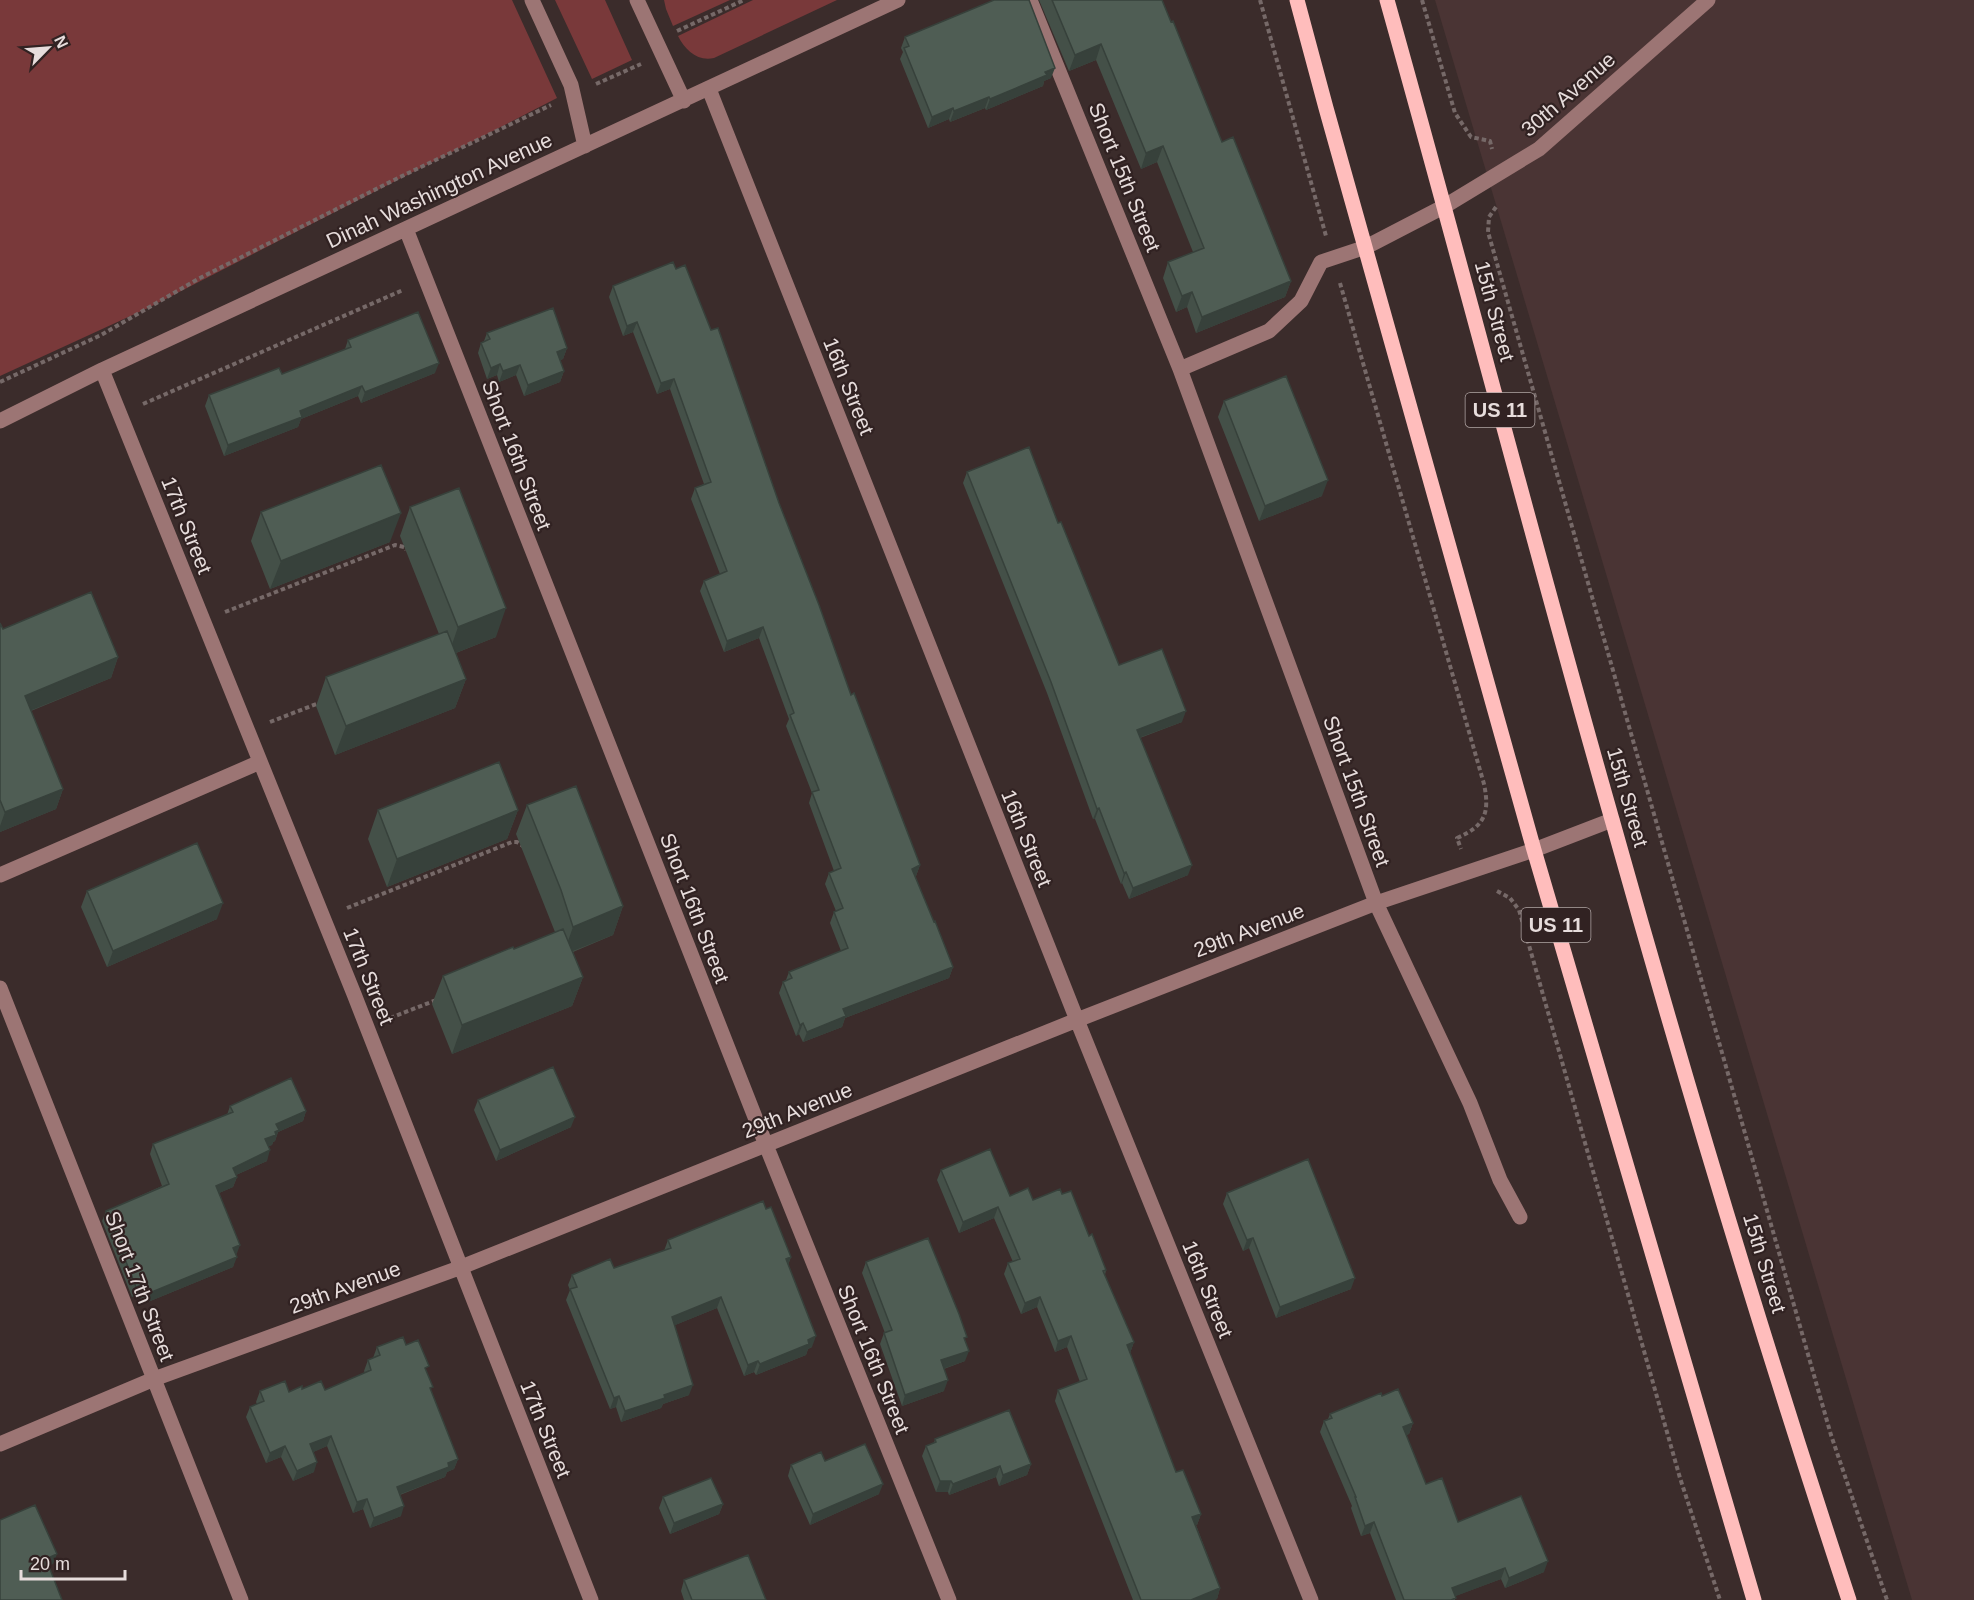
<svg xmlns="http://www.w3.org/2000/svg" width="1974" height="1600" font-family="Helvetica,sans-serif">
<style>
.built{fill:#4a3434}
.green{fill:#79393a}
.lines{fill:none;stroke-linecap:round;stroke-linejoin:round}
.path{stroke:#766968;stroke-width:4;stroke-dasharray:4.5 3;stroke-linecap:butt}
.minor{stroke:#9c7574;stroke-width:15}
.major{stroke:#ffbdbc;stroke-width:15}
.wall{fill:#445048}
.shaded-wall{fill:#37413b}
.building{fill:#4f5d54;stroke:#37413b;stroke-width:1.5}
.labels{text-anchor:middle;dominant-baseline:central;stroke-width:4.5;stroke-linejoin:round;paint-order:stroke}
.shield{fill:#312222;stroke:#b0a5a4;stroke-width:1.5}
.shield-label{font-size:20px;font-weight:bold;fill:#e7dddc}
.street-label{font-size:21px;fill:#e7dddc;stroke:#312222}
</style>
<rect width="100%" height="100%" fill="#3b2c2b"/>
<path class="built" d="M1435 0H1974V1600H1912Z"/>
<path class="green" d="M0 0H512L557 98 150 307 0 376Z
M555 0H605L632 60 592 79Z
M664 0H730L673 26 666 9Z
M753 0H837L714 58C698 62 685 50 678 36Z"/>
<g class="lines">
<path class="path" d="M1260 0 1326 236
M1422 0 1455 113 1471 137 1490 141 1492 149
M677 31 744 0
M596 84 641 64
M1496 207 1489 217 1488 232 1831 1435 1887 1600
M1340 283 1484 784C1490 813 1485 826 1457 838L1461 849
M0 382 101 335 198 279 400 177 551 105
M143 404 403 290
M225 612 395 545 404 547 406 550
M270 722 319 703
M1497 891 1510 898 1519 910 1680 1478 1720 1600
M347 908 512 842H517L523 846
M390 1018 439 999"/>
<path class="minor" d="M532 0 571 85 585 146
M637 0 684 101
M1030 0 1180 369 1376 903 1470 1103 1500 1180 1520 1217
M709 89 1077 1020 1311 1600
M406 229 766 1145 949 1600
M1180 369 1269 331 1301 301 1321 262 1366 247 1445 206 1539 149 1708 0
M102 370 354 994 591 1600
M0 421 102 370 898 0
M0 875 260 762
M0 988 241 1600
M0 1444 154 1379 459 1268 1077 1020 1376 903 1534 850 1612 820"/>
<path class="major" d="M1297 0 1326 108 1534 850 1754 1600
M1387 0C1464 274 1535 550 1613 823 1686 1084 1764 1343 1849 1600"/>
</g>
<path class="wall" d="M1039 0H1162L1222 142 1291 281 1285 297 1196 333 1187 307 1176 312 1163 278 1168 262 1193 252 1157 162 1141 169 1096 60 1069 71Z
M905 37 1051 78 1044 81 1043 86 986 110 985 108 950 122 949 119 928 128 900 59 903 52 901 48Z
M613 286 779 503 851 695 920 865 916 876 915 877 953 967 949 978 845 1018 842 1027 803 1042 799 1034 796 1036 779 993 783 982 786 980 789 972 841 951 830 923 834 912 836 911 825 884 829 873 834 871 809 803 812 793 786 726 789 719 759 638 724 652 700 591 704 581 720 574 691 499 695 488 704 484 670 389 657 394 633 332 623 336 609 297Z
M487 333 567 348 563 359 560 360 564 371 560 382 524 396 516 375 499 382 497 375 487 379 478 353 481 343 484 341Z
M348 340 435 373 361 403 358 396 301 419 298 427 224 456 205 406 209 395 282 374 345 349Z
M1224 401 1322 496 1259 521 1218 417Z
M967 472 1058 523 1119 665 1182 722 1140 738 1188 875 1129 899 1122 883 1121 884 1095 819H1093L1047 693 963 483Z
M410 507 496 637 456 653 466 679 455 708 335 755 316 706 326 677 439 634 400 536Z
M261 512 390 542 270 589 251 541Z
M0 623 3 629 118 657 111 678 31 711 63 789 56 809 0 832Z
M527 805 623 906 613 935 573 952 583 977 572 1006 452 1054 432 1004 443 976 514 949 555 932 516 834Z
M378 810H518L507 839 387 887 368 839Z
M87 891 217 919 107 967 81 907Z
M478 1100 571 1127 496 1161 474 1110Z
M230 1106 306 1111 303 1121 278 1132 275 1141 273 1142 272 1145 268 1146 267 1161 236 1175 237 1177 233 1187 219 1193 236 1256 233 1267 143 1304 139 1295 132 1297 102 1221 106 1211 162 1186 150 1154 153 1144 227 1115Z
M941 1170 1010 1196 1033 1200 1062 1194 1089 1236 1106 1270 1105 1275 1134 1342 1130 1353 1176 1472 1201 1514 1197 1525H1196L1220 1588 1217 1599 1214 1600H1133L1055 1401 1058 1390 1080 1382 1067 1347 1055 1352 1037 1307 1021 1314 1004 1274 1008 1263 1013 1262 994 1218 959 1233 937 1180Z
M1227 1193 1351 1289 1276 1318 1249 1248 1243 1251 1223 1204Z
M766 1209 791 1257 788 1265 812 1347 808 1349 806 1355 756 1375 754 1372 744 1376 717 1308 675 1325 689 1395 663 1404 661 1408 621 1422 616 1407 610 1409 566 1300 570 1290 568 1285 572 1275 614 1268 664 1251 668 1240Z
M866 1262 965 1342V1361L944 1369V1391L902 1406 880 1344 884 1333H885L862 1273Z
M406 1345 427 1372 431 1391 458 1459 454 1469 447 1472 445 1477 400 1495 401 1516 370 1528 363 1509 353 1513 327 1446 313 1452 314 1472 293 1481 281 1457 266 1463 246 1417 250 1407 257 1404 256 1402 260 1391 289 1392 302 1389 325 1390 365 1373 364 1371 368 1360 373 1358 377 1347Z
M1382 1396 1413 1423 1409 1434 1406 1435 1426 1484 1458 1522 1544 1572 1505 1588 1501 1579 1455 1596V1600H1396L1370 1533 1361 1536 1351 1508 1352 1506 1320 1432 1324 1421 1328 1419 1330 1414Z
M935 1439 1031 1464 1027 1475 999 1486 996 1477 949 1495 948 1492H936L922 1456 926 1446 934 1443Z
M825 1461 879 1494 810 1525 788 1476 791 1465Z
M663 1497 723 1504 719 1514 670 1534 659 1508Z
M684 1580 766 1600H684L681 1591Z"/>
<path class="shaded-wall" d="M1101 44 1096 60 1069 71 1075 55Z
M1055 68 1051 78 1044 81 1043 86 986 110 990 99Z
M989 97 985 108 950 122 954 111Z
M953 108 949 119 928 128 932 117Z
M1163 146 1157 162 1141 169 1146 153Z
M1291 281 1285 297 1196 333 1202 317Z
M1192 292 1187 307 1176 312 1182 296Z
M637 322 633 332 623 336 627 326Z
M567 348 563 359 553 363 557 352Z
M439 363 435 373 361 403 365 392Z
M500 364 497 375 487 379 491 368Z
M520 365 516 375 499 382 503 371Z
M564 371 560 382 524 396 528 385Z
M674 379 670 389 657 394 661 383Z
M362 386 358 396 301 419 298 427 224 456 228 445 300 411Z
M1328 480 1322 496 1259 521 1265 506Z
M401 513 390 542 270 589 281 561Z
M506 608 496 637 448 656 458 627Z
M763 627 759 638 724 652 727 641Z
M118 657 111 678 17 716 25 696Z
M466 679 455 708 335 755 346 726Z
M1186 711 1182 722 1133 740 1137 730Z
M63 789 56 809 0 832V826L5 812Z
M1099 808 1095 819H1093L1097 809Z
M518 810 507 839 387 887 397 859Z
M920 865 916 876 908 879 912 869Z
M1192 865 1188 875 1129 899 1133 888Z
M1126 872 1122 883 1121 884 1124 873Z
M223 903 217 919 107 967 113 951Z
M623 906 613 935 563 955 573 927Z
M953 967 949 978 845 1018 842 1027 803 1042 807 1032 843 1009Z
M583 977 572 1006 452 1054 462 1025Z
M803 1023 799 1034 796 1036 800 1025Z
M306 1111 303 1121 278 1132 275 1141 273 1142 272 1145 261 1149 265 1139 276 1124Z
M575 1117 571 1127 496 1161 500 1150Z
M270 1150 267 1161 229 1178 233 1168Z
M237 1177 233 1187 212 1196 216 1186Z
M998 1207 994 1218 959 1233 963 1222Z
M1253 1238 1249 1248 1243 1251 1247 1240Z
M240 1245 236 1256 233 1248Z
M237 1257 233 1267 143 1304 147 1294Z
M791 1257 787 1267 786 1259Z
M1355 1278 1351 1289 1276 1318 1280 1307Z
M143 1284 139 1295 132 1297 136 1287Z
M721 1297 717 1308 668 1328 672 1317Z
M1040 1297 1037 1307 1021 1314 1025 1303Z
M816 1336 812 1347 808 1349 806 1355 756 1375 760 1364Z
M1071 1336 1067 1347 1055 1352 1058 1341Z
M1134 1342 1130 1353 1127 1345Z
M969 1351 965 1361 937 1371 941 1360Z
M758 1361 754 1372 744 1376 748 1365Z
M948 1380 944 1391 902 1406 905 1395Z
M693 1385 689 1395 663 1404 661 1408 621 1422 625 1411 664 1395Z
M619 1396 616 1407 610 1409 614 1398Z
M1413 1423 1409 1434 1399 1438 1403 1427Z
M331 1436 327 1446 307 1455 310 1444Z
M285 1446 281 1457 266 1463 270 1453Z
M458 1459 454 1469 447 1472 445 1477 393 1497 397 1487Z
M317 1462 314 1472 293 1481 297 1471Z
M1031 1464 1027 1475 999 1486 1003 1475Z
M1000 1466 996 1477 949 1495 953 1484Z
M940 1481H951L948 1492H936Z
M883 1484 879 1494 810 1525 813 1514Z
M367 1499 363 1509 353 1513 357 1502Z
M723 1504 719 1514 670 1534 674 1523Z
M404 1506 401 1516 370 1528 374 1518Z
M1201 1514 1197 1525 1189 1528 1192 1517Z
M1374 1522 1370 1533 1361 1536 1365 1526Z
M57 1554 53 1564 42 1569 46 1559Z
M1548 1561 1544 1572 1505 1588 1509 1578Z
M1505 1568 1501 1579 1448 1599 1452 1588Z
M1220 1588 1217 1599 1214 1600H1191Z"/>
<path class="building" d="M994 0H1029L1055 68 1045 72 1047 75 990 99 989 97 954 111 953 108 932 117 904 48 909 46 905 37Z
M1052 0H1162L1171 22 1173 21 1222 142 1233 137 1291 281 1202 317 1192 292 1182 296 1168 262 1204 248 1163 146 1146 153 1101 44 1075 55Z
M673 262 676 269 685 265 711 330 718 328 779 503 819 605 851 695 854 693 920 865 912 869 934 922 935 921 953 967 843 1009 846 1016 807 1032 803 1023 800 1025 783 982 792 978 789 972 848 948 834 912 843 908 829 873 841 868 812 792 819 790 790 715 794 713 763 627 727 641 704 581 727 571 695 488 711 482 674 379 661 383 637 322 627 326 613 286Z
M553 308 567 348 557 352 564 371 528 385 520 365 503 371 500 364 491 368 481 343 490 339 487 333Z
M418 312 439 363 365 392 362 386 300 411 302 417 228 445 209 395 279 368 282 374 351 347 348 340Z
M1286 376 1328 480 1265 506 1224 401Z
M1029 447 1058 523 1061 522 1119 665 1162 649 1186 711 1137 730 1192 865 1133 888 1126 872 1124 873 1099 808 1097 809 1051 682 967 472Z
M381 465 401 513 281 561 261 512Z
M459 488 506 608 458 627 410 507Z
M91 592 118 657 25 696 63 789 5 812 0 800V623L3 629Z
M447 631 466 679 346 726 326 677Z
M499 762 518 810 397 859 378 810Z
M576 786 623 906 573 927 561 890 527 805Z
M197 843 223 903 113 951 87 891Z
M563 929 583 977 462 1025 443 976 513 947 514 949Z
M553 1067 575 1117 500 1150 478 1100Z
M291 1078 306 1111 276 1124 279 1130 275 1132 276 1135 265 1139 270 1150 233 1168 237 1177 216 1186 240 1245 233 1248 237 1257 147 1294 143 1284 136 1287 106 1211 169 1184 153 1144 233 1112 230 1106Z
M990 1149 1010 1196 1028 1188 1033 1200 1060 1189 1062 1194 1071 1191 1089 1236 1092 1234 1106 1270 1103 1271 1134 1342 1127 1345 1176 1472 1183 1470 1201 1514 1192 1517 1220 1588 1191 1600H1141L1058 1390 1087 1379 1071 1336 1058 1341 1040 1297 1025 1303 1008 1263 1020 1259 998 1207 963 1222 941 1170Z
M1308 1159 1355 1278 1280 1307 1253 1238 1247 1240 1227 1193Z
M763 1201 766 1209 771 1207 791 1257 786 1259 816 1336 808 1340 809 1344 760 1364 758 1361 748 1365 721 1297 672 1317 693 1385 664 1395 665 1398 625 1411 619 1396 614 1398 570 1289 577 1287 572 1275 610 1259 614 1268 671 1248 668 1240Z
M928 1238 959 1314 967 1337 964 1338 969 1351 941 1360 948 1380 905 1395 884 1333 892 1330 866 1262Z
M403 1337 406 1345 418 1340 429 1366 425 1368 433 1387 430 1388 458 1459 448 1463 449 1467 397 1487 404 1506 374 1518 367 1499 357 1502 331 1436 310 1444 317 1462 297 1471 285 1446 270 1453 250 1407 264 1401 260 1391 285 1381 289 1392 302 1386V1389L321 1381 325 1390 371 1370 368 1360 380 1355 377 1347Z
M1398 1389 1413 1423 1403 1427 1426 1484 1442 1478 1458 1522 1521 1496 1548 1561 1509 1578 1505 1568 1452 1588 1456 1598 1451 1600H1404L1374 1522 1365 1526 1355 1497H1356L1324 1421 1332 1418 1330 1414 1381 1393 1382 1396Z
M1009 1410 1031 1464 1003 1475 1000 1466 953 1484 951 1481H940L926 1446 936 1442 935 1439Z
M865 1444 883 1484 813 1514 791 1465 821 1452 825 1461Z
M711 1478 723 1504 674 1523 663 1497Z
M35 1505 57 1554 46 1559 62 1600H0V1520Z
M748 1555 766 1600H692L684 1580Z"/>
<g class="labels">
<g class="shield">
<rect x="1465.5" y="393" width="69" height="34" rx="4.5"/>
<rect x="1521.5" y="908" width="69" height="34" rx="4.5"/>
</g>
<g class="shield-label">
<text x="1500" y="410">US 11</text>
<text x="1556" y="925">US 11</text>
</g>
<g class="street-label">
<text transform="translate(1568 94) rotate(-41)">30th Avenue</text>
<text transform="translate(1125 177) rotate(68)">Short 15th Street</text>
<text transform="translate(439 190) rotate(-25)">Dinah Washington Avenue</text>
<text transform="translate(1495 311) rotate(75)">15th Street</text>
<text transform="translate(849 386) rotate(68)">16th Street</text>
<text transform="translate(517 455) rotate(69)">Short 16th Street</text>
<text transform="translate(187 525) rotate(68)">17th Street</text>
<text transform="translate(1357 791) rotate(70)">Short 15th Street</text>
<text transform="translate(1628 797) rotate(74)">15th Street</text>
<text transform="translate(1027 838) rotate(68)">16th Street</text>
<text transform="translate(695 908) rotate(69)">Short 16th Street</text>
<text transform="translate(1249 930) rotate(-21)">29th Avenue</text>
<text transform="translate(369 976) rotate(68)">17th Street</text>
<text transform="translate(797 1110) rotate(-22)">29th Avenue</text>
<text transform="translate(1765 1263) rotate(73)">15th Street</text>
<text transform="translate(140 1286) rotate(69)">Short 17th Street</text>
<text transform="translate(345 1287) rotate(-20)">29th Avenue</text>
<text transform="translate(1208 1289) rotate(68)">16th Street</text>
<text transform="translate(874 1359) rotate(68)">Short 16th Street</text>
<text transform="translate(546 1429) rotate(68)">17th Street</text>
</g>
</g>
<g transform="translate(48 48) rotate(65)" stroke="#312222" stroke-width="4.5" paint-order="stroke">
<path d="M0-4.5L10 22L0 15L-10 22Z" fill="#e7dddc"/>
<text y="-9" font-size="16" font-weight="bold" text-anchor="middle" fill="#e7dddc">N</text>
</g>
<path d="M21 1570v9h104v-9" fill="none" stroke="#e7dddc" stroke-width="3"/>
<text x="30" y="1570" font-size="18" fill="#e7dddc" stroke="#312222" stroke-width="4.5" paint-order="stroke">20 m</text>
</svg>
